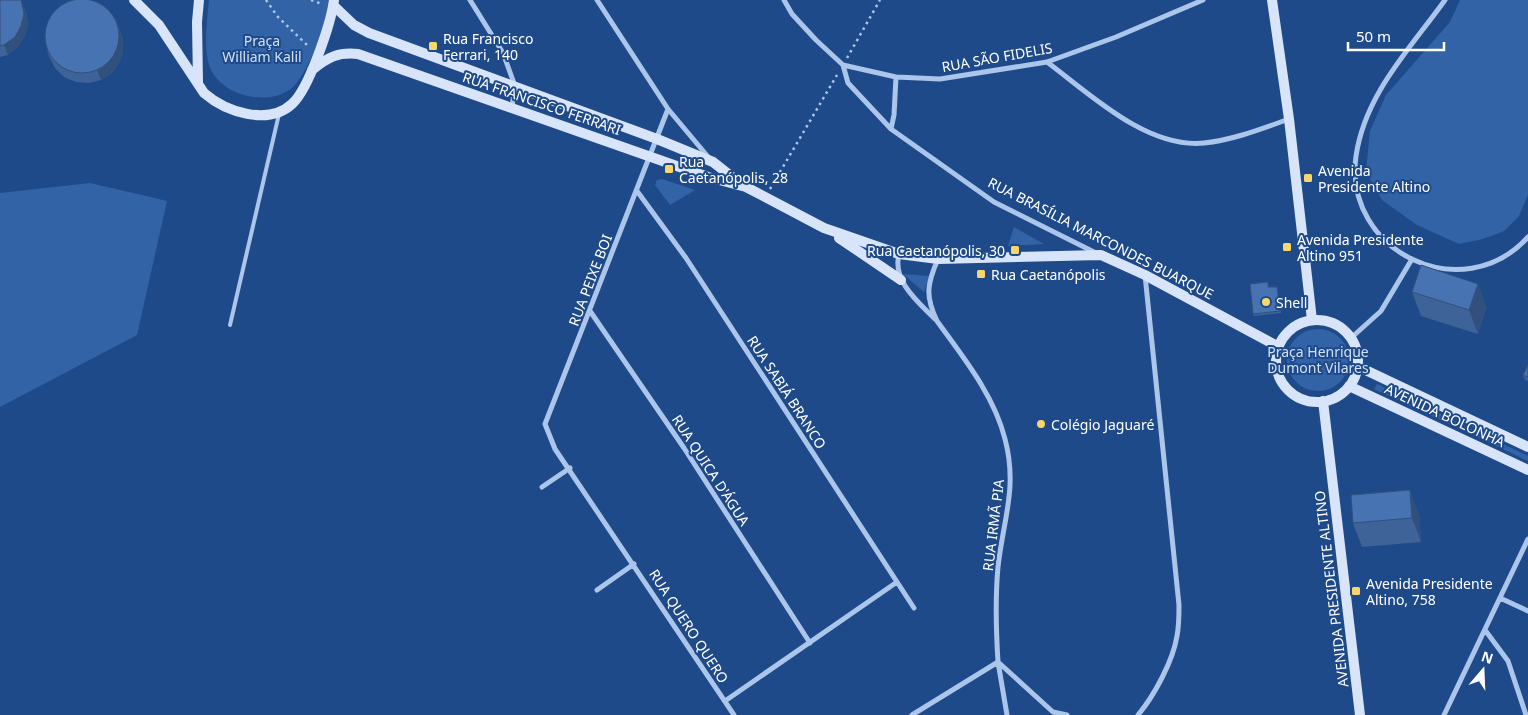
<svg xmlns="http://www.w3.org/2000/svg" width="1528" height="715" font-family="'Noto Sans',sans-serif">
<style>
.green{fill:#3363a7}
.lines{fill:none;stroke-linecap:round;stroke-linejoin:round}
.path{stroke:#abc5eb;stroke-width:2.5;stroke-dasharray:2.5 4;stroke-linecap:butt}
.lane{stroke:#abc5eb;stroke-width:4}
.street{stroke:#abc5eb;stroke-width:5}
.secondary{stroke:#d7e4f9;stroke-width:10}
.wall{fill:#3e6399}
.shaded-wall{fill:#32507d}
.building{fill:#4873b2;stroke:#32507d}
.poi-dot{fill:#f9d66b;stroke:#1f4a8a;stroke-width:2}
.labels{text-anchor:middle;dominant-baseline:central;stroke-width:4;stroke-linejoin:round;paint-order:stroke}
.poi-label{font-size:14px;fill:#fff;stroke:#1f4a8a;text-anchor:start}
.park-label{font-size:14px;fill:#d0e1f8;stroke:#1f4a8a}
.street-label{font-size:14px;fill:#fff;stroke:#1f4a8a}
</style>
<rect width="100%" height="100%" fill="#1f4a8a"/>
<path class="green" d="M209 0H330C329 21 308 73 293 87 268 109 215 95 208 61 204 41 207 20 209 0Z
M1460 0H1528V195L1519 216 1504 231 1483 239 1459 244 1417 225 1382 200 1366 172 1370 131 1386 95 1450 22Z
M662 179 695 190 670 205 655 185 657 180Z
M90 183 167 201 137 335 0 407V193Z
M1014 227 1044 244 1008 246Z
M903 274 930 276 924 292Z
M1287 360a31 31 0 1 1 62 0a31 31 0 1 1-62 0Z
M1377 384 1528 456V461L1374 389Z"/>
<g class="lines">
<path class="path" d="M266 0 278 17 309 47
M311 0 322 4
M847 58 880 0
M770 189 837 75"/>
<path class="lane" d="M230 325 279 114"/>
<path class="street" d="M470 0 503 53 515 86 512 107
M597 0 668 109 709 158
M784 0 792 14 816 40 843 65 896 77 940 79 1047 62 1116 37 1203 0
M1445 0C1410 49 1365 94 1356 156 1343 252 1463 309 1528 237
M1047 62C1090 94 1147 149 1204 143 1233 140 1261 129 1289 119
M843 65 848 83 891 129 994 202 1096 253
M668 109 545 424 555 449 734 715
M891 129 894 115 896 77
M637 191 686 258 914 608
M899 254C892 281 918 302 935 319
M938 259C927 284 925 296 937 321 963 357 994 395 1005 439 1018 488 1003 520 998 567 995 599 996 630 998 662L1053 712 1067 715
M590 311 684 448 810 643
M1351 338 1381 311 1412 259
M542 487 570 468
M597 590 634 564
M1500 598 1528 611
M1485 630 1508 661 1526 715
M725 701 897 582
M912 715 998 662 1007 715
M1138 715C1154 696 1173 661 1177 636 1179 626 1179 615 1179 605L1145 275
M1444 715 1528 539"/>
<path class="secondary" d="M134 0 159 25 204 93C226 112 268 126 292 104 309 89 331 23 334 0
M1272 0 1289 119 1312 320
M333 5 354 25 369 33 657 139 713 162 741 184
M312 70C328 57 338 52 358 54L708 177 746 187 824 228 899 254 938 259 1101 255 1145 275 1279 347
M198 82 197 22 199 0
M839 238 901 280
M1276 361a41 41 0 1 1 82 0a41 41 0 1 1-82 0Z
M1357 366 1528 447
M1349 386 1528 470
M1323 401 1360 715"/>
</g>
<path class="wall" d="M0 0 26 12 28 24 25 36 18 47 8 55 0 57Z
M115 18 123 39V51L119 63 112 73 101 80 89 83 76 82 64 77 55 68 49 56 46 46Z
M1269 284V287H1277L1281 313 1254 316 1253 314Z
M1478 284 1486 308 1478 334 1421 316 1412 292Z
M1528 365V381L1525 380 1523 375Z
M1419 514 1421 542 1362 547 1353 523Z"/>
<path class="shaded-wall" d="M22 2 26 12 28 24 25 36 18 47 8 55 4 45Z
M119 29 123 39V51L119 63 112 73 101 80 97 70Z
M1478 284 1486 308 1478 334 1469 310Z
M1410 490 1419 514 1421 542 1412 518Z"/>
<path class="building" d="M45 36a37 37 0 1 1 74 0a37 37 0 1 1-74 0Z
M0 0H21L24 14 21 26 15 37 4 45 0 46Z
M1421 265 1478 284 1469 310 1412 292Z
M1268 282V287H1277L1280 311 1253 314 1250 284Z
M1528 365V377L1523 375Z
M1410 490 1412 518 1353 523 1351 495Z"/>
<g class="poi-dot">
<rect x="428" y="41" width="10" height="10" rx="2.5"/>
<rect x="664" y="164" width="10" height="10" rx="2.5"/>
<rect x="1303" y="173" width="10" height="10" rx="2.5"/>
<rect x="1282" y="242" width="10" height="10" rx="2.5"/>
<rect x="1010" y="245" width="10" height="10" rx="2.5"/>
<rect x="976" y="269" width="10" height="10" rx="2.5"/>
<circle cx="1266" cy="302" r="5"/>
<circle cx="1041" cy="424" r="5"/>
<rect x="1351" y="586" width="10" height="10" rx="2.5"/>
</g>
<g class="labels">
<g class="poi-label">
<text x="443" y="38">Rua Francisco<tspan x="443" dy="16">Ferrari, 140</tspan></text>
<text x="679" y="161">Rua<tspan x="679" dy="16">Caetanópolis, 28</tspan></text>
<text x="1318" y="170">Avenida<tspan x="1318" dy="16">Presidente Altino</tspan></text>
<text x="1297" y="239">Avenida Presidente<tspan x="1297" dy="16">Altino 951</tspan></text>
<text x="1005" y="250" text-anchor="end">Rua Caetanópolis, 30</text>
<text x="991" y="274">Rua Caetanópolis</text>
<text x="1276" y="302">Shell</text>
<text x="1051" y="424">Colégio Jaguaré</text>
<text x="1366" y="583">Avenida Presidente<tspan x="1366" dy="16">Altino, 758</tspan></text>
</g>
<g class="park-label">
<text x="262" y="40">Praça<tspan x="262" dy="16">William Kalil</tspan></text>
<text x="1318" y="351">Praça Henrique<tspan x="1318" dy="16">Dumont Vilares</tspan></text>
</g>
<g class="street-label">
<text transform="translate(997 57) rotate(-10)">RUA SÃO FIDELIS</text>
<text transform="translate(542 103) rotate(19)">RUA FRANCISCO FERRARI</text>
<text transform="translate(1101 238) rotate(27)">RUA BRASÍLIA MARCONDES BUARQUE</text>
<text transform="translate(590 280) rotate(-69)">RUA PEIXE BOI</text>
<text transform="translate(787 392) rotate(57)">RUA SABIÁ BRANCO</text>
<text transform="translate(1445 415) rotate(25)">AVENIDA BOLONHA</text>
<text transform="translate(711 470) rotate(57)">RUA QUICA D'ÁGUA</text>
<text transform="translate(993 525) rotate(-83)">RUA IRMÃ PIA</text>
<text transform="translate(1331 589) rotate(-97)">AVENIDA PRESIDENTE ALTINO</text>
<text transform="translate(689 626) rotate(57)">RUA QUERO QUERO</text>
</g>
</g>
<g transform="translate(1483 670) rotate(19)" stroke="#1f4a8a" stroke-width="4" paint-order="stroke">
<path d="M0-4L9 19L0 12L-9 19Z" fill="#ffffff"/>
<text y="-8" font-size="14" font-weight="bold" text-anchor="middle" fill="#ffffff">N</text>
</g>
<path d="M1348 42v8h96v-8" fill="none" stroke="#ffffff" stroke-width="2.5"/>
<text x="1356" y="42" font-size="15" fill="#ffffff" stroke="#1f4a8a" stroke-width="4" paint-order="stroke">50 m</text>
</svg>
